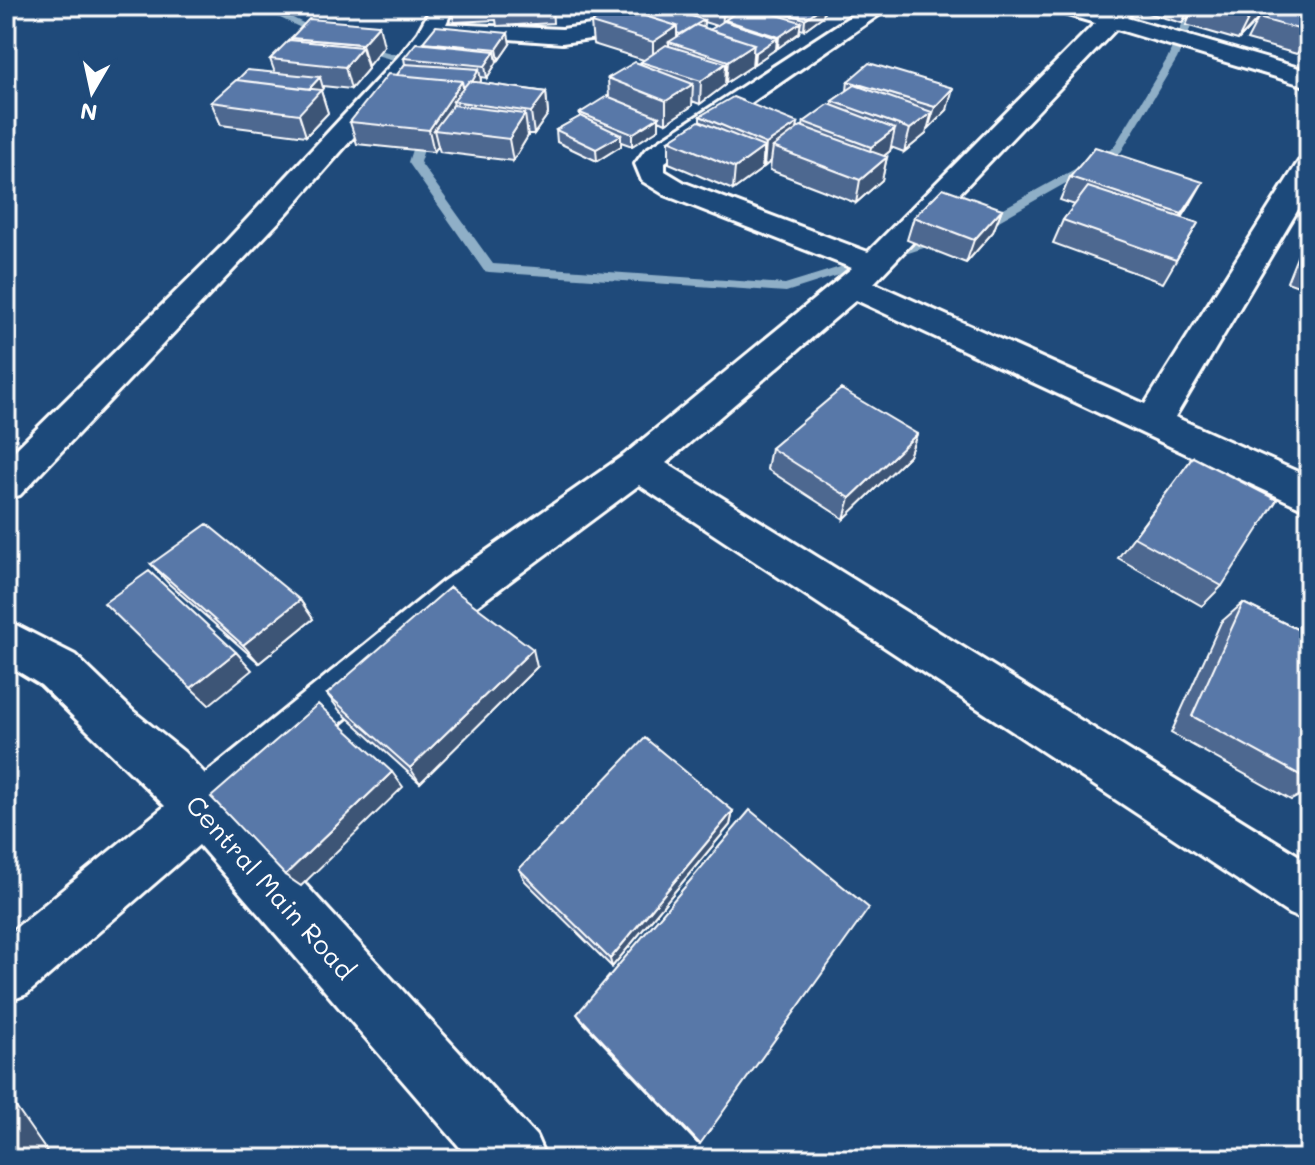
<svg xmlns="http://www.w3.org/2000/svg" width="1315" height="1165" font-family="Mali,sans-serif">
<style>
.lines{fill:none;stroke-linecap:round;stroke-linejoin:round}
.stream{fill:#8fafc7;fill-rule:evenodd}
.minor-casing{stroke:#fff;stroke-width:6}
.minor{fill:#1f4a7a;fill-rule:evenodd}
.wall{fill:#4d6790;stroke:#fff;stroke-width:2;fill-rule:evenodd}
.shaded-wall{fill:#3e5476;stroke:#fff;stroke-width:2}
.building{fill:#5978a8;stroke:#fff;stroke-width:2}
.labels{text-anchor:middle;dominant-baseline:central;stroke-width:6;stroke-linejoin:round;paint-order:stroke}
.near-street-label{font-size:26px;fill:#fff;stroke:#1f4a7a}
</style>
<rect width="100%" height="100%" fill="#1f4a7a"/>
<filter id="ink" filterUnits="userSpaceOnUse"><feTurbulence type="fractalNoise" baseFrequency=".0125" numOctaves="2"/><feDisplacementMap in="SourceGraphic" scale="16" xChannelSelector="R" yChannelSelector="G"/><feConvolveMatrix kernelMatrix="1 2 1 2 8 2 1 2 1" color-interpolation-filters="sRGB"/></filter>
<g filter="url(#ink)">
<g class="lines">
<path class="stream" d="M255 6H268L328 35 320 37Z
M1190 6H1200L1177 59 1121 152 981 231H973V225L1113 148 1167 59Z
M355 43 423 62 424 64 419 67 351 48 350 46Z
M425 125 431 128 420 162 493 264 785 284 941 236 952 239 786 292 489 272 484 271 408 162 419 128Z"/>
<g class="minor-casing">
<path id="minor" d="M432 6H454L446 24 562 29 591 25 633 6H663L660 11 604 37 562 43 440 34 416 66 287 213 20 495 6 499V459L221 247 399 56 418 32Z
M866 6H892L665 162V171L685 183 868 252 1095 23 1054 11 1051 6H1087L1106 12 1112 6H1136L1127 18 1309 71V87L1116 29 874 283 1145 404 1295 167 1299 161 1309 158V191L1175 417 1309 477V511L856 300 666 463 1309 862V922L1289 914 639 485 474 608 238 811 536 1136 546 1159H470L199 845 27 994 6 1002V936L165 806 41 685 6 664V620L75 655 133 711 184 752 205 774 442 582 624 455 852 268 665 195 642 181 635 164 645 150Z"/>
</g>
<use href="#minor" class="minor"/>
</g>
<path class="wall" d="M451 6H552L553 23 497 26 496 20 454 22Z
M667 6H825L823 16 804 30 800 29 799 33 778 48 776 47V49L754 64H752V66L726 83H725V85L700 104 692 101V106L666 123 659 120V129L632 146 621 142V146L597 161 557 142 556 130 580 117V113L609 97 608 78 641 64V62L644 60 593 44 591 23 633 12 667 8ZM704 22 717 26 710 30 703 28Z
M1135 6H1265L1259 18 1309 6V41L1297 54 1247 40 1258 19 1238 40 1186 25 1191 14 1182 23 1134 9Z
M291 38 384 46 368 66V69L351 89 322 86 323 88 321 91 328 113 306 136 221 125 211 102 275 73 270 59 292 41Z
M423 42 510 44 499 60H497V62L487 78 481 77 480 83 546 92 548 114 534 134H528V136L513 161 440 152 438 146 434 152 357 144 350 122 397 75 405 64 404 58 424 44Z
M848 81 947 110 928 129H927L926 134 904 152 891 147 890 151 884 156 887 157 882 180 856 203 770 170 771 161 764 167 762 166V169L733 190 669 163V140L700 121V116L797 129 803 126 804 122 832 105V101L847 91Z
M1070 177 1190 205 1182 218 1198 223 1163 283 1053 243 1063 220 1075 205 1060 200Z
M1002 209 993 232 966 263 907 240 914 217Z
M1309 236V290L1287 282 1301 247Z
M917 434 909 456 844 519 767 469 771 448Z
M1193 457 1222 586 1202 606 1118 558Z
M151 564 300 600 313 619 259 663 169 584Z
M1243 603 1309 635V791L1291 800 1171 733 1221 622Z
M537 667 420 783 340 711 327 694Z
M733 811 730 825 612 967 525 881 519 869Z
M577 1014 700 1144 697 1143 582 1021Z"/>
<path class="shaded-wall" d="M739 6H745L725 20 724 26 722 28 723 16Z
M823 6H825L823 16 804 30 805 19Z
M1190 6H1195L1191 14 1182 23Z
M1261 6H1265L1259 18 1238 40 1249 18Z
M704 20 703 31 679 45 680 34Z
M801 22 799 33 778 48 779 37Z
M379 25 384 46 368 66 362 44Z
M677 26V44L669 42V52L653 63V42Z
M508 33 510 44 499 60 497 49Z
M1309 33V41L1297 54Z
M777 38 776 49 754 64 755 53Z
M754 44 752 66 726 83 728 61Z
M362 47 368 69 351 89 345 67Z
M495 51 497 62 487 78 485 66Z
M726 63 725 85 700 104 701 81Z
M479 69 481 81 470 99 468 88Z
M320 77 323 88 321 91 328 113 306 136 299 114 306 92Z
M462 81 466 103 453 101 456 118 434 130 438 146 434 152 429 130Z
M693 84 692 106 666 123V101Z
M953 88 947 110 928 129 935 107Z
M546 92 548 114 534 134 531 112Z
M932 112 926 134 904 152 910 129Z
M525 114 528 136 513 161 509 139Z
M659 117V129L632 146V134Z
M798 123 795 145 773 147 771 161 764 167 766 144Z
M895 129 890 151 866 170 871 147Z
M621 135V146L597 161 596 149Z
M764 147 762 169 733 190 735 168Z
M887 157 882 180 856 203 860 180Z
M1203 182 1190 205 1168 237 1182 214Z
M1002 209 993 232 966 263 974 240Z
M917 434 909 456 844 519 850 498Z
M300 600 313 619 259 663 243 645Z
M533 649 537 667 420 783 410 768Z
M236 652 252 670 209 705 191 688Z
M392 772 403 787 301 886 285 875Z
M733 811 730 825 612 967 610 959Z
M6 1093 52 1159H6Z"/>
<path class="building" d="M644 6H661L704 20 680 34 677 33V26L633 12Z
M689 6H739L723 16Z
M746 6H747L801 22 779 37 725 20Z
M759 6H823L805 19Z
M1203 6H1261L1249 18Z
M1271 6H1309V32L1258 18Z
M616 7 677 26 653 42 591 23Z
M309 19 379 25 362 44 291 38Z
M724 21 777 38 755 53 753 52 754 44 710 30Z
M696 25 754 44 728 61 669 42Z
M436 26 508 33 497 49 423 42Z
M289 40 362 47 345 67 270 59Z
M416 43 495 51 485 66 404 58Z
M666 45 726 63 701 81 641 62Z
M635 62 693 84 666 101 608 78Z
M869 63 953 88 935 107 848 81Z
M405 64 479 69 472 82 469 81 464 87H463L462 81 397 75Z
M247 70 320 77 309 89 237 80Z
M388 74 462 81 429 130 350 122Z
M236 80 321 90 299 114 211 102Z
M469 81 546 92 531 112 453 101Z
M855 85 932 112 910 129 832 101Z
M607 96 659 117 632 134 580 113Z
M733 97 798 123 766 144 700 116Z
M829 104 895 129 871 147 804 122Z
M453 105 525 114 509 139 434 130Z
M581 116 621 135 596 149 556 130Z
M699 121 764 147 735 168 669 140Z
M801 126 887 157 860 180 773 147Z
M1095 147 1203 182 1182 214 1070 177Z
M1088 187 1198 223 1176 260 1063 220Z
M943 188 1002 209 974 240 914 217Z
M1309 246V261L1304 259Z
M841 389 917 434 850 498 771 448Z
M1193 457 1277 500 1222 586 1134 537Z
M207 524 300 600 243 645 151 564Z
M149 571 236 652 191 688 104 603Z
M450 587 533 649 410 768 327 694Z
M1243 603 1309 635V780L1192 716Z
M318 704 392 772 285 875 211 797Z
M645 738 733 811 610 959 519 869Z
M750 810 869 908 700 1144 577 1014Z"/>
</g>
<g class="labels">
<g class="near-street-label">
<text transform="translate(271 887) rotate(48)">Central Main Road</text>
</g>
</g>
<rect width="1315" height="1165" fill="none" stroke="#1f4a7a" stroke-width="32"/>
<rect x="16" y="16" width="1283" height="1133" fill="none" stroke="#fff" stroke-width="3" filter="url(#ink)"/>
<g transform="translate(92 92) rotate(189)" stroke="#1f4a7a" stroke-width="6" paint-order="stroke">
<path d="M0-6L14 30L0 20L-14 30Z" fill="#ffffff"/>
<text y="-12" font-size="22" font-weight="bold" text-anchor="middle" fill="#ffffff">N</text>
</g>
</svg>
